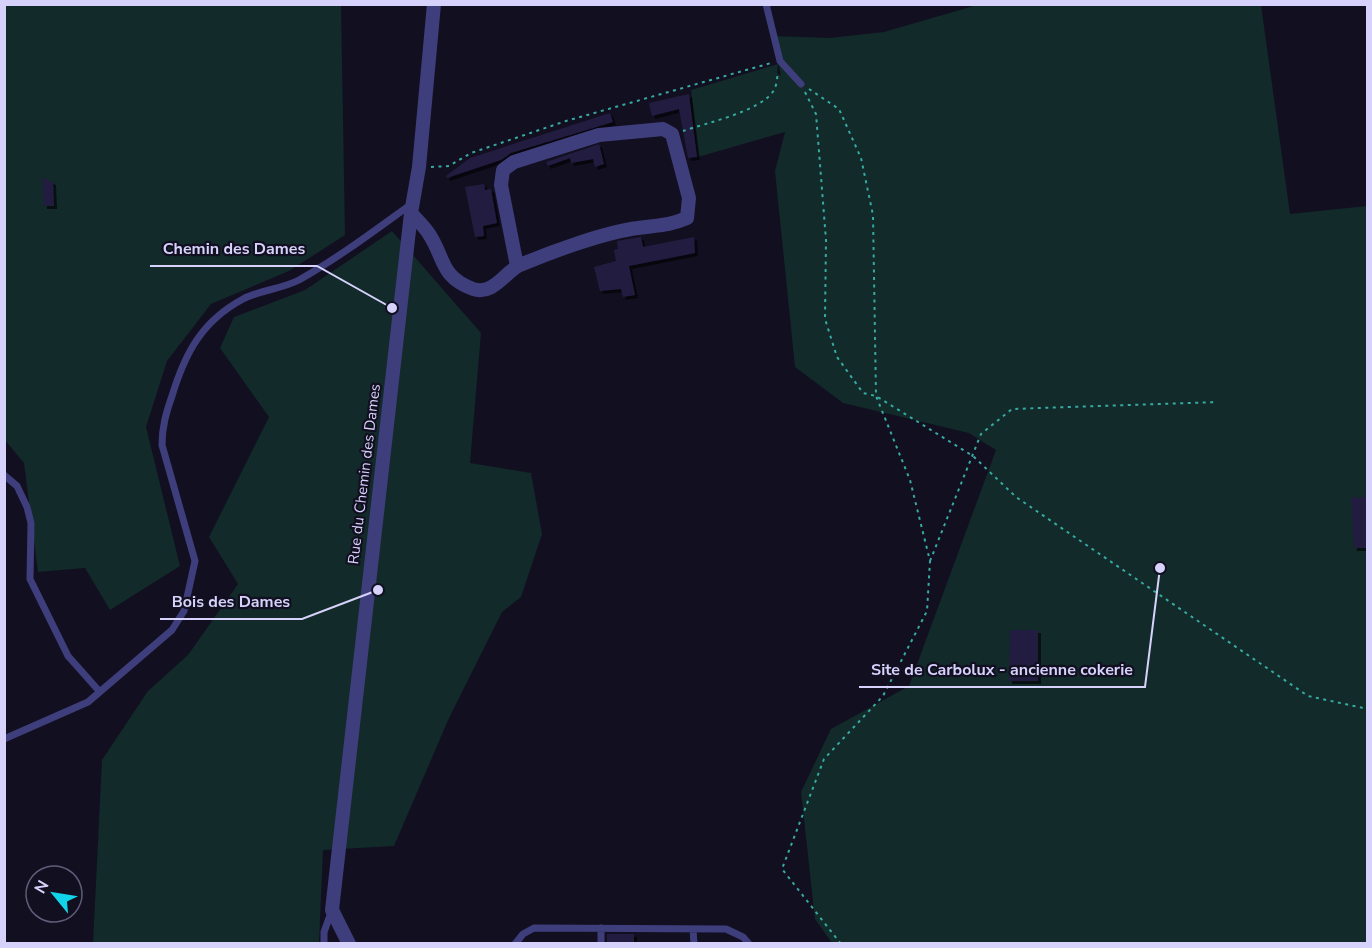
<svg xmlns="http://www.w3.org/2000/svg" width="1372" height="948" font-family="'Nunito Sans',sans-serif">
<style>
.green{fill:#122a29}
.building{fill:#231c40;filter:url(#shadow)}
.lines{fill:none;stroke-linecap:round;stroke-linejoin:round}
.path{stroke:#37aaa2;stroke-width:2;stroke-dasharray:3 4.5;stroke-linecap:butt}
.lane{stroke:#3f3e7c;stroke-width:7}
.street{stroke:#3f3e7c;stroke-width:14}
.labels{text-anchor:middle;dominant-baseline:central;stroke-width:4.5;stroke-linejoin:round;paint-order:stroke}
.street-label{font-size:15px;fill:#d6d2fc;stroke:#120f21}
.leader{fill:none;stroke:#d6d2fc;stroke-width:2}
.callout-dot{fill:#d6d2fc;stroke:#120f21;stroke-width:2}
.callout-label{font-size:16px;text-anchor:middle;font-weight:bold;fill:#d6d2fc;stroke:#120f21;stroke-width:4.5;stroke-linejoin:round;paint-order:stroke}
</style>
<defs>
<filter id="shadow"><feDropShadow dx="3" dy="3" stdDeviation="0" flood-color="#0009"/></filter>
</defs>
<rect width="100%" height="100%" fill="#120f21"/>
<path class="green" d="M4 5H341L345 235 289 271 211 304 167 361 146 427 180 566 110 610 85 568 38 572 24 463 5 440Z
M977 5H1261L1290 214 1367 206V943H832L815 919 801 792 831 729 909 686 996 450 969 433 843 403 795 367 775 171 785 132 698 157 691 90 778 64 777 73 781 76 773 36 830 38 884 32Z
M392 231 481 333 470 463 531 473 542 534 521 597 502 612 449 718 394 846 323 850 319 943 93 944 102 760 148 691 188 655 238 584 209 537 269 417 220 348 234 317 305 290Z"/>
<path class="building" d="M689 94 697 157 688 158 679 109 652 116 649 103Z
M610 113 613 122 511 153 501 160 447 178 446 176 470 158Z
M599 144 604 164 595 167 593 159 571 163 570 158 548 166 546 162Z
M42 178 53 182 54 206H44Z
M484 184 485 190 491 189 497 223 483 226 484 236 475 237 465 187Z
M641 237 643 247 694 237 695 253 629 266 635 295 623 297 621 289 600 291 594 267 616 261 614 250 618 249 617 241Z
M1367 497 1368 548H1354L1351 498Z
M1010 630H1038V681H1009Z
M607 934H634V944H607Z"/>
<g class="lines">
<path class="path" d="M809 89 839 109 861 158 873 215 876 396 910 480 930 561 927 611 883 696 824 759 782 869 841 944
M805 92 816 114 826 240 825 319 837 357 863 393 876 396 973 456 1016 497 1308 696 1368 709
M683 131C706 123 762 111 774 90 777 85 777 77 778 72
M431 167 449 166 471 153 566 121 771 63
M930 561 981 434 1012 409 1217 402"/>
<path class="lane" d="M766 4 780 61 801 84
M4 475 17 486 27 507 31 523 30 579 68 656 100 692
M4 739 88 702 172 630 184 611 195 561 162 445C162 427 166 413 172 396 185 353 202 321 243 299 260 290 282 289 299 280 338 258 374 231 410 205
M601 928V944
M693 929 694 944
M324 944V932L332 910
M515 944 523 934 534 928 726 929 743 937 749 944"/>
<path class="street" d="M411 213C417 220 424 226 429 234 445 258 440 277 473 289 493 296 505 272 520 265 551 252 605 232 638 228 658 225 668 226 687 218L689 198 672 134 663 129 599 135 514 162 503 170 501 185 517 266
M349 944 332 910 411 213 419 167 434 4"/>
</g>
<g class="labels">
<g class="street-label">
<text transform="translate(364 474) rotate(-83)">Rue du Chemin des Dames</text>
</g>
</g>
<path class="leader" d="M392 308L317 266H150M378 590L302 619H160M1160 568L1145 687H859"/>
<g class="callout-dot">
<circle cx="392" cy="308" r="6"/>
<circle cx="378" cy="590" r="6"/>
<circle cx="1160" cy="568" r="6"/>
</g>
<g class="callout-label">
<text x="234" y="254">Chemin des Dames</text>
<text x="231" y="607">Bois des Dames</text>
<text x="1002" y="675">Site de Carbolux - ancienne cokerie</text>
</g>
<rect width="1372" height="948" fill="none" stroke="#d6d2fc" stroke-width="12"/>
<g transform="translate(54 894) rotate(300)"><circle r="28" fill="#120f21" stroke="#605d79" stroke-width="1.5"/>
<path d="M0-4.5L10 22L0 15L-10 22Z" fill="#12d4e8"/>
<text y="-9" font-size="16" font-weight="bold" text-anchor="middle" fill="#d6d2fc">N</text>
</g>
</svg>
